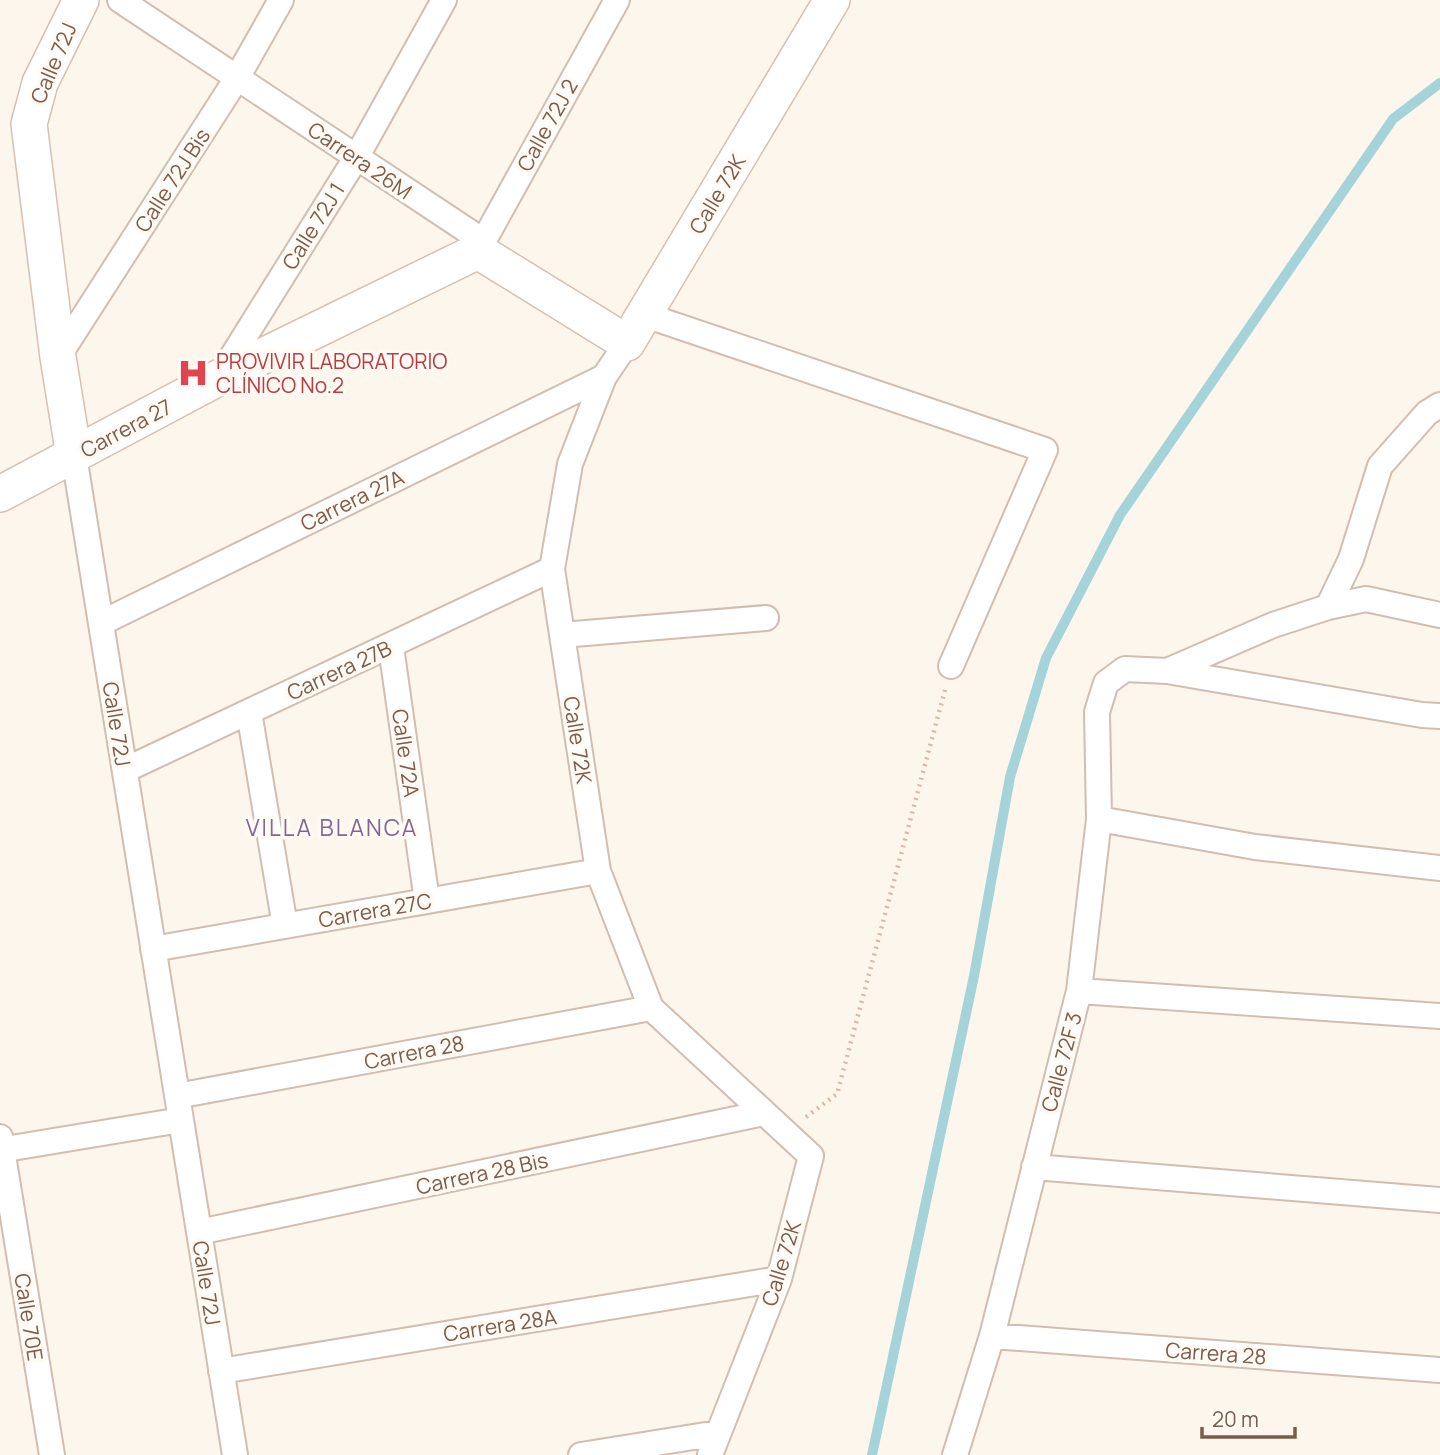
<svg xmlns="http://www.w3.org/2000/svg" width="1440" height="1455" font-family="Manrope,sans-serif">
<style>
.lines{fill:none;stroke-linecap:round;stroke-linejoin:round}
.stream{stroke:#a5d3da;stroke-width:10}
.street-casing{stroke:#d1beb0;stroke-width:28}
.secondary-casing{stroke:#d6c0b0;stroke-width:38}
.path{stroke:#d9b8a5;stroke-width:4.5;stroke-dasharray:2 5;stroke-linecap:butt}
.street{stroke:#fff;stroke-width:24}
.secondary{stroke:#fff;stroke-width:35}
.labels{text-anchor:middle;dominant-baseline:central;stroke-width:7;stroke-linejoin:round;paint-order:stroke}
.street-label{font-size:21px;fill:#7a5c4d;stroke:#fffaf3}
.health-label{font-size:21px;fill:#be3a42;stroke:#fffaf3;text-anchor:start}
.neighbourhood-label{font-size:23px;letter-spacing:2px;fill:#846695;stroke:#fffaf3}
</style>
<rect width="100%" height="100%" fill="#fdf6ec"/>
<g class="lines">
<path class="stream" d="M872 1455 974 976 1010 777 1046 658 1120 515 1393 119 1440 83"/>
<g class="street-casing">
<path id="street" d="M120 0 483 241
M478 251 617 0
M645 315 1045 450 951 666
M627 343 604 377 570 464 552 569 598 871 651 1008 811 1156 779 1279 710 1455
M58 357 237 78 281 0
M220 376 356 158 444 0
M74 456 235 1455
M1328 607 1351 559 1380 466 1427 413 1440 405
M101 623 604 377
M562 635 766 618
M391 647 427 901
M1167 671 1273 625 1328 607 1366 599 1440 615
M249 712 285 926
M125 770 552 569
M1099 819 1255 847 1440 868
M153 949 598 871
M1079 991 1440 1016
M177 1096 651 1008
M0 1137 52 1455
M0 1150 181 1120
M1034 1167 1440 1200
M199 1232 764 1113
M992 1336 1440 1370
M221 1371 779 1279
M581 1455 718 1433
M955 1455 992 1336 1079 991 1099 819 1097 712 1106 683 1125 669 1167 671 1422 715 1440 716"/>
</g>
<g class="secondary-casing">
<path id="secondary" d="M74 456 58 357 29 124 40 83 81 0
M0 494 220 377 478 251 627 343 832 0"/>
</g>
<path class="path" d="M806 1117 837 1094 945 690"/>
<use href="#street" class="street"/>
<use href="#secondary" class="secondary"/>
</g>
<defs>
<g id="hospital-bare" transform="scale(2.415)"><path d="M-5-5h3v3.5h4V-5h3V5h-3V1.5h-4V5h-3Z" fill="#e0444e" stroke="#fffaf3" stroke-width="2.5" paint-order="stroke"/></g>
</defs>
<g fill-rule="evenodd">
<use href="#hospital-bare" x="193" y="373"/>
</g>
<g class="labels">
<g class="street-label">
<text transform="translate(53 63) rotate(-67)">Calle 72J</text>
<text transform="translate(547 125) rotate(-61)">Calle 72J 2</text>
<text transform="translate(360 160) rotate(34)">Carrera 26M</text>
<text transform="translate(172 180) rotate(-57)">Calle 72J Bis</text>
<text transform="translate(717 194) rotate(-59)">Calle 72K</text>
<text transform="translate(313 226) rotate(-58)">Calle 72J 1</text>
<text transform="translate(126 428) rotate(-28)">Carrera 27</text>
<text transform="translate(352 500) rotate(-26)">Carrera 27A</text>
<text transform="translate(339 670) rotate(-25)">Carrera 27B</text>
<text transform="translate(117 724) rotate(81)">Calle 72J</text>
<text transform="translate(578 740) rotate(81)">Calle 72K</text>
<text transform="translate(406 753) rotate(82)">Calle 72A</text>
<text transform="translate(375 910) rotate(-10)">Carrera 27C</text>
<text transform="translate(414 1052) rotate(-11)">Carrera 28</text>
<text transform="translate(1061 1062) rotate(-75)">Calle 72F 3</text>
<text transform="translate(482 1173) rotate(-12)">Carrera 28 Bis</text>
<text transform="translate(781 1263) rotate(-73)">Calle 72K</text>
<text transform="translate(207 1283) rotate(81)">Calle 72J</text>
<text transform="translate(29 1317) rotate(81)">Calle 70E</text>
<text transform="translate(500 1325) rotate(-9)">Carrera 28A</text>
<text transform="translate(1216 1353) rotate(4)">Carrera 28</text>
</g>
<g class="health-label">
<text x="216" y="361">PROVIVIR LABORATORIO<tspan x="216" dy="24">CLÍNICO No.2</tspan></text>
</g>
<g class="neighbourhood-label">
<text x="332" y="827">VILLA BLANCA</text>
</g>
</g>
<path d="M1202 1427v10h93v-10" fill="none" stroke="#7a5c4d" stroke-width="3.5"/>
<text x="1212" y="1427" font-size="21" fill="#7a5c4d" stroke="#fffaf3" stroke-width="5" paint-order="stroke">20 m</text>
</svg>
